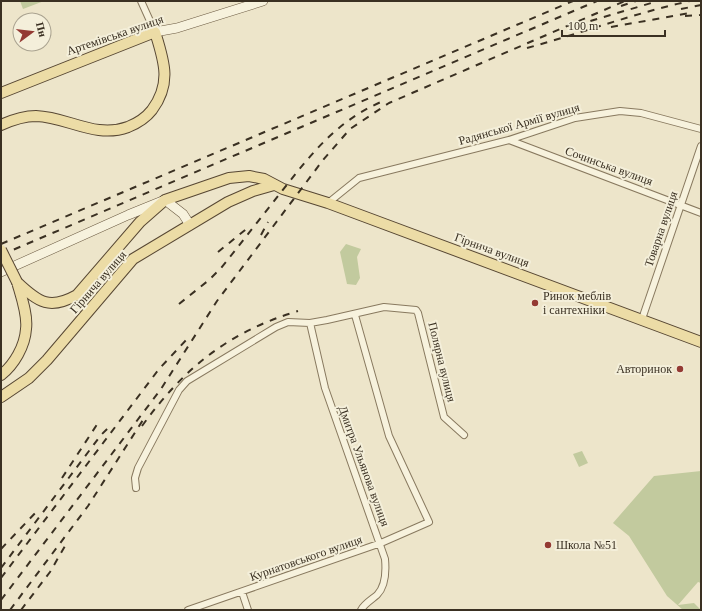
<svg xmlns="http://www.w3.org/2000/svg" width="702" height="611" font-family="Georgia,serif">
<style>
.green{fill:#c2ca9e}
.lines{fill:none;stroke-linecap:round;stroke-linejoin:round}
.street-casing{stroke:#88795f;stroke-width:8}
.secondary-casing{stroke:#6b5a42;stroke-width:10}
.primary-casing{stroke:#574733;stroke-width:12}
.street{stroke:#f7f2dd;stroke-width:6}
.secondary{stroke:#f7f2dd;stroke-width:9}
.primary{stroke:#ecdca6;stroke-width:10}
.rail{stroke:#3a3022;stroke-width:2;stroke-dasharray:7 7;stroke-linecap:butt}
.primary-bridge-casing{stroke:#574733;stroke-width:12;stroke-linecap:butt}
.primary-bridge{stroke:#ecdca6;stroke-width:10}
.poi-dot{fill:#943a33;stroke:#f4efda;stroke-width:1.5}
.labels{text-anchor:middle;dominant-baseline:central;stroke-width:4;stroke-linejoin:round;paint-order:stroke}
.street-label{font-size:12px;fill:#3a3022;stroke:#f4efda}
.poi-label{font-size:12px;fill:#3a3022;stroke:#f4efda;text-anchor:start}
</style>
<rect width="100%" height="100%" fill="#ede5ca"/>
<path class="green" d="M20 1H44L23 9Z
M346 244 361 249 357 257 360 278 356 285 347 284 340 252Z
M582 451 588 463 579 467 573 454Z
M701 471V583L698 582 678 605 694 603 701 610H683L667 596 629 536 613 523 654 476Z"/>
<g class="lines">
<g class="street-casing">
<path id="street" d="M141 1 155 32
M509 140 701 213
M328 203 359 178 509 140 575 118 620 111 641 113 701 129
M642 319 701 146
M310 323 325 388 385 559C386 570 386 586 377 595 371 600 364 604 361 610
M136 488 135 478 138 468 179 390 187 381 276 327 288 322 310 323 327 320 384 307 416 310 418 313 444 417 464 435
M242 592 248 610
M188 610 381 543 429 522 389 436 355 315"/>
</g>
<g class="secondary-casing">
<path id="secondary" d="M155 32 177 28 263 1
M1 272 128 215 165 200 183 214 190 225"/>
</g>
<g class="primary-casing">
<path id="primary" d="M1 93 155 32C164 61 172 83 152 110 145 119 138 123 128 127 95 139 68 117 36 116 24 116 12 120 1 125
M17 282C39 303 50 310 77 295L140 222 165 200 229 178 249 176 264 179 283 189 328 203 701 342
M1 375C14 365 25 346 26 329 28 315 21 296 17 282
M1 397 29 378 47 360 133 259 228 202 253 191 274 185"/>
</g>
<use href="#street" class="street"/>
<use href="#secondary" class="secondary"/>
<use href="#primary" class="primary"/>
<path class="rail" d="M621 6 636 1
M681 9 701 5
M685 16 701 15
M577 25 658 1
M611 27 690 13
M527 48C582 33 635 13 690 1
M261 235 268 222
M1 244 573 1
M218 252 250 226
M1 255 597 1
M179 304 209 280 221 268C242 242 262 216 282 191 311 154 337 121 381 102
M142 426C184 368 228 332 298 311
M62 478 98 423
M1 549 39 509
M1 568 101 435 111 425
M1 578 159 369 189 337
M1 600 161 389 217 301 323 160 350 129 389 103 625 1
M10 610 88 506 143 420
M21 610 50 572 65 546"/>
<g class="primary-bridge-casing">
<path id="primary-bridge" d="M1 250 17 282"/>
</g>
<use href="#primary-bridge" class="primary-bridge"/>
</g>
<g class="poi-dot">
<circle cx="535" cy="303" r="4"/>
<circle cx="680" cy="369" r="4"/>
<circle cx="548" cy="545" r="4"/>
</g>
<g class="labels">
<g class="street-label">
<text transform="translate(115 35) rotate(-19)">Артемівська вулиця</text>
<text transform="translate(519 124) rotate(-16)">Радянської Армії вулиця</text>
<text transform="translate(609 166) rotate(20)">Сочинська вулиця</text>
<text transform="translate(661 229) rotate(-71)">Товарна вулиця</text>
<text transform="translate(492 250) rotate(20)">Гірнича вулиця</text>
<text transform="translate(98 282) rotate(-49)">Гірнича вулиця</text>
<text transform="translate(442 362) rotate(76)">Полярна вулиця</text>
<text transform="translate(364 466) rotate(70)">Дмитра Ульянова вулиця</text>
<text transform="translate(306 558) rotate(-19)">Курнатовського вулиця</text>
</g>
<g class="poi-label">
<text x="543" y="296">Ринок меблів<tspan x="543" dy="14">і сантехніки</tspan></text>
<text x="672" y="369" text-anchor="end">Авторинок</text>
<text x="556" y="545">Школа №51</text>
</g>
</g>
<rect width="702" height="611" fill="none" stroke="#3a3022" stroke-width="4"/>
<g transform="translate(32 32) rotate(75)"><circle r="19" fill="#f4efda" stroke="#aaa390"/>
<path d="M0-3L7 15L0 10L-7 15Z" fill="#943a33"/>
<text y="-6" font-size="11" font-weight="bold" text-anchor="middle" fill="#3a3022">Пн</text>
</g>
<path d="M562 30v6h103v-6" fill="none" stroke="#3a3022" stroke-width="2"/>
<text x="568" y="30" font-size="12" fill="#3a3022" stroke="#f4efda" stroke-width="3" paint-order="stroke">100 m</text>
</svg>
